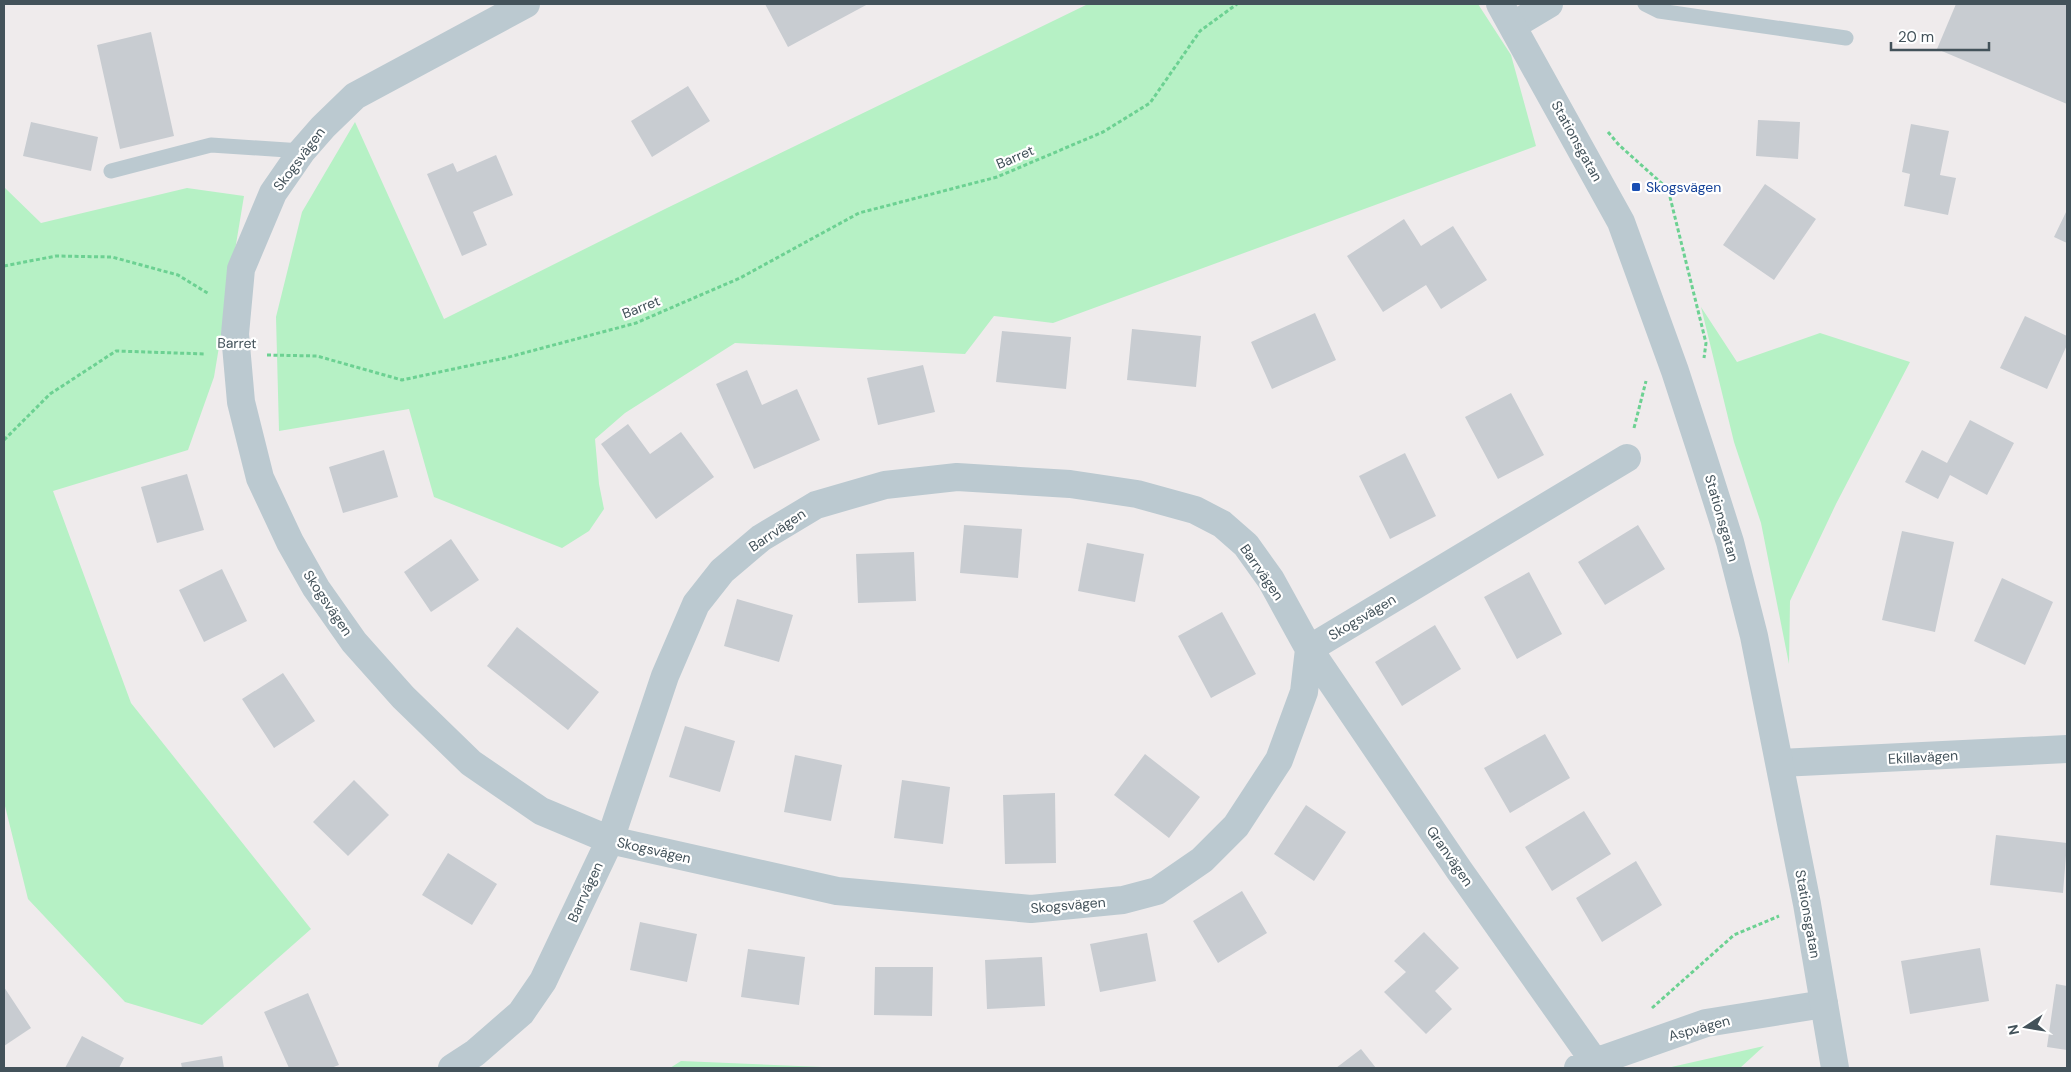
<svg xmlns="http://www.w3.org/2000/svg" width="2071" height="1072" font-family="'DM Sans',sans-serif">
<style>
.green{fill:#b6f1c5}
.building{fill:#c8ccd1}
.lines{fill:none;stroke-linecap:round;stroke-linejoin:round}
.path{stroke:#6cd192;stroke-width:3;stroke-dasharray:4 2.5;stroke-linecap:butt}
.service{stroke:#bbc9d0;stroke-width:15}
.minor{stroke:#bbc9d0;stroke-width:28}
.tertiary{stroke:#bbc9d0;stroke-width:28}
.transit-dot{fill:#1a4fb4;stroke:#fff;stroke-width:2}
.labels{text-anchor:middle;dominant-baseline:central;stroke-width:4.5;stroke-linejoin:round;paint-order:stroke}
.street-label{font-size:14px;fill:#43525a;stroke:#fff}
.transit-label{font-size:14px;fill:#164399;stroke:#fff;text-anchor:start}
</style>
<rect width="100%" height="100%" fill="#efebec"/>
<path class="green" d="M1088 4H1478L1511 55 1536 146 1053 323 994 316 965 354 735 343 625 413 595 439 599 484 604 509 589 531 562 548 434 497 409 409 279 431 276 317 302 212 355 122 444 319 667 208Z
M4 187 41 223 187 188 244 196 214 377 188 450 53 491 131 703 311 929 202 1025 125 1002 28 899 4 802Z
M1701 307 1737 362 1820 333 1910 362 1836 504 1790 601 1789 664 1761 523 1734 442Z
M1764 1046 1740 1068H1667Z
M681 1061 847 1068H850H670Z"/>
<path class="building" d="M765 4H868L788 47Z
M1956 4H2067V104L1937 49Z
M151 32 174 136 120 149 97 45Z
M688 86 710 121 652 157 631 121Z
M1758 120 1800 122 1798 159 1756 156Z
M31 122 98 137 91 171 23 156Z
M1911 124 1949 131 1940 175 1956 178 1948 215 1904 206 1910 174 1902 172Z
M496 155 513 195 473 212 487 245 462 256 427 174 453 163 457 172Z
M1765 184 1816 219 1774 280 1723 245Z
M2067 210V243L2054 237Z
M1404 219 1421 246 1453 226 1487 280 1441 309 1426 285 1383 312 1347 256Z
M1315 313 1336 360 1272 389 1251 342Z
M2025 316 2067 336V345L2047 389 2000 368Z
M1132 329 1201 336 1196 387 1127 380Z
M1002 331 1071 337 1066 389 996 382Z
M923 365 935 412 878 425 867 378Z
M747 370 762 405 797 389 820 440 754 469 716 384Z
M1511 393 1544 455 1498 479 1465 417Z
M1970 420 2014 443 1987 495 1950 475 1938 499 1905 482 1922 450 1947 463Z
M628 424 650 454 681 432 714 477 656 519 601 444Z
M384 450 398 497 343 513 329 467Z
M1405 453 1436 516 1390 539 1359 476Z
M187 474 204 530 157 543 141 487Z
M964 525 1022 529 1018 578 960 573Z
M1638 525 1665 569 1605 605 1578 562Z
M1902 531 1954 542 1935 632 1882 620Z
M451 539 479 580 431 612 404 572Z
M1087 543 1144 554 1135 602 1078 591Z
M914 552 916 601 858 603 856 554Z
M222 569 247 621 204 642 179 590Z
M1529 572 1562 634 1517 659 1484 597Z
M2002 578 2053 602 2025 665 1974 641Z
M737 599 793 615 779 662 724 646Z
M1222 612 1256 674 1211 698 1178 636Z
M1435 625 1461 669 1402 706 1375 662Z
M517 627 599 692 568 730 487 666Z
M283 673 315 721 274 748 242 699Z
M685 726 735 741 720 792 669 777Z
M1545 734 1570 778 1510 813 1484 768Z
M1145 754 1200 797 1169 838 1114 795Z
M795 755 842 765 831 821 784 812Z
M354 780 389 815 348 856 313 822Z
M902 780 950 787 943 844 894 838Z
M1055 793 1056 863 1005 864 1003 795Z
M1306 805 1346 832 1314 881 1274 854Z
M1584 811 1611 854 1552 891 1525 847Z
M1996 835 2067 843 2063 893 1990 885Z
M448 853 497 884 472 925 422 895Z
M1636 861 1662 905 1602 942 1576 898Z
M1242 891 1267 933 1218 963 1193 921Z
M640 922 697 934 687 982 630 970Z
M1424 932 1459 968 1435 991 1452 1009 1426 1034 1384 992 1406 972 1394 961Z
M1147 933 1156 981 1100 992 1090 944Z
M1980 948 1989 1001 1910 1014 1901 961Z
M748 949 805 957 799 1005 741 997Z
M1042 957 1045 1006 987 1009 985 960Z
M875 967H933L932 1016 874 1015Z
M2056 984 2067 986V1050L2047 1047Z
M4 987 31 1028 4 1046Z
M308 993 339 1065 331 1068H289L264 1012Z
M82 1036 124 1058 119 1068H65Z
M1361 1049 1376 1068H1336Z
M222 1056 224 1068H182L181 1063Z"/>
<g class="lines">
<path class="path" d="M1608 132 1619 145 1668 189 1706 343 1704 358
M4 266 56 256 112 257 178 275 209 294
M267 355 317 356 402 380 505 358 636 323 740 278 859 213 997 177 1103 132 1150 103 1200 31 1237 4
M1634 428 1646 381
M4 440 50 394 116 351 206 354
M1652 1008 1734 935 1779 916"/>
<path class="service" d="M1645 4 1659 11 1846 38
M111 171 211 145 302 151"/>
<path class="minor" d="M526 4 355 96 323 127 302 151 273 193 241 269 235 334 241 402 260 478 290 542 316 588 354 642 403 697 471 763 541 811 610 840 837 891 1031 909 1123 900 1157 891 1202 860 1236 826 1279 760 1304 692 1309 649 1627 458
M1514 25 1549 4
M1780 763 2067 749
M452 1068 475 1053 521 1013 543 981 610 840 665 676 696 604 722 571 761 538 816 505 885 485 957 477 1070 484 1137 494 1195 510 1222 524 1246 545 1271 580 1309 649 1459 870 1594 1061
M1578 1068 1706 1023 1824 1004"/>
<path class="tertiary" d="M1500 4 1621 222 1675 371 1703 457 1730 542 1754 636 1807 904 1835 1068"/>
</g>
<rect class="transit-dot" x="1631" y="182" width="10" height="10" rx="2.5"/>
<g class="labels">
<g class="street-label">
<text transform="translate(1577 141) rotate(61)">Stationsgatan</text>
<text transform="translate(1015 157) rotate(-23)">Barret</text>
<text transform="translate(299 159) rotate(-53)">Skogsvägen</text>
<text transform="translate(641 307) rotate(-21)">Barret</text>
<text transform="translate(237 343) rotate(1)">Barret</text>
<text transform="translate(1722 518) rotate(74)">Stationsgatan</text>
<text transform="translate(777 530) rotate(-34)">Barrvägen</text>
<text transform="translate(1262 572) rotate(55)">Barrvägen</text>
<text transform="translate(328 603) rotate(56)">Skogsvägen</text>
<text transform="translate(1362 617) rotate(-31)">Skogsvägen</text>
<text transform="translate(1923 757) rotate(-3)">Ekillavägen</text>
<text transform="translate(654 850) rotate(13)">Skogsvägen</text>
<text transform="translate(1450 856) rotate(55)">Granvägen</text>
<text transform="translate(585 892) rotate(-65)">Barrvägen</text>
<text transform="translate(1068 905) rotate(-5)">Skogsvägen</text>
<text transform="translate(1808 914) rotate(80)">Stationsgatan</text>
<text transform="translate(1699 1028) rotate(-15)">Aspvägen</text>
</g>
<g class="transit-label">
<text x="1646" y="187">Skogsvägen</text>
</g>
</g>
<rect width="2071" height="1072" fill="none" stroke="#43525a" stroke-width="10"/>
<g transform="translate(2026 1027) rotate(258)" stroke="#ffffff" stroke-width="4" paint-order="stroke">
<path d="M0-4L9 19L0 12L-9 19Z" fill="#43525a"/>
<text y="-8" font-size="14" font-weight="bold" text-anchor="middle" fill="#43525a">N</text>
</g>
<path d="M1891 42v8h98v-8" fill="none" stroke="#43525a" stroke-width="2.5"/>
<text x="1898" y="42" font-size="15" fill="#43525a" stroke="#ffffff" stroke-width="4" paint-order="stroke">20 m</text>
</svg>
